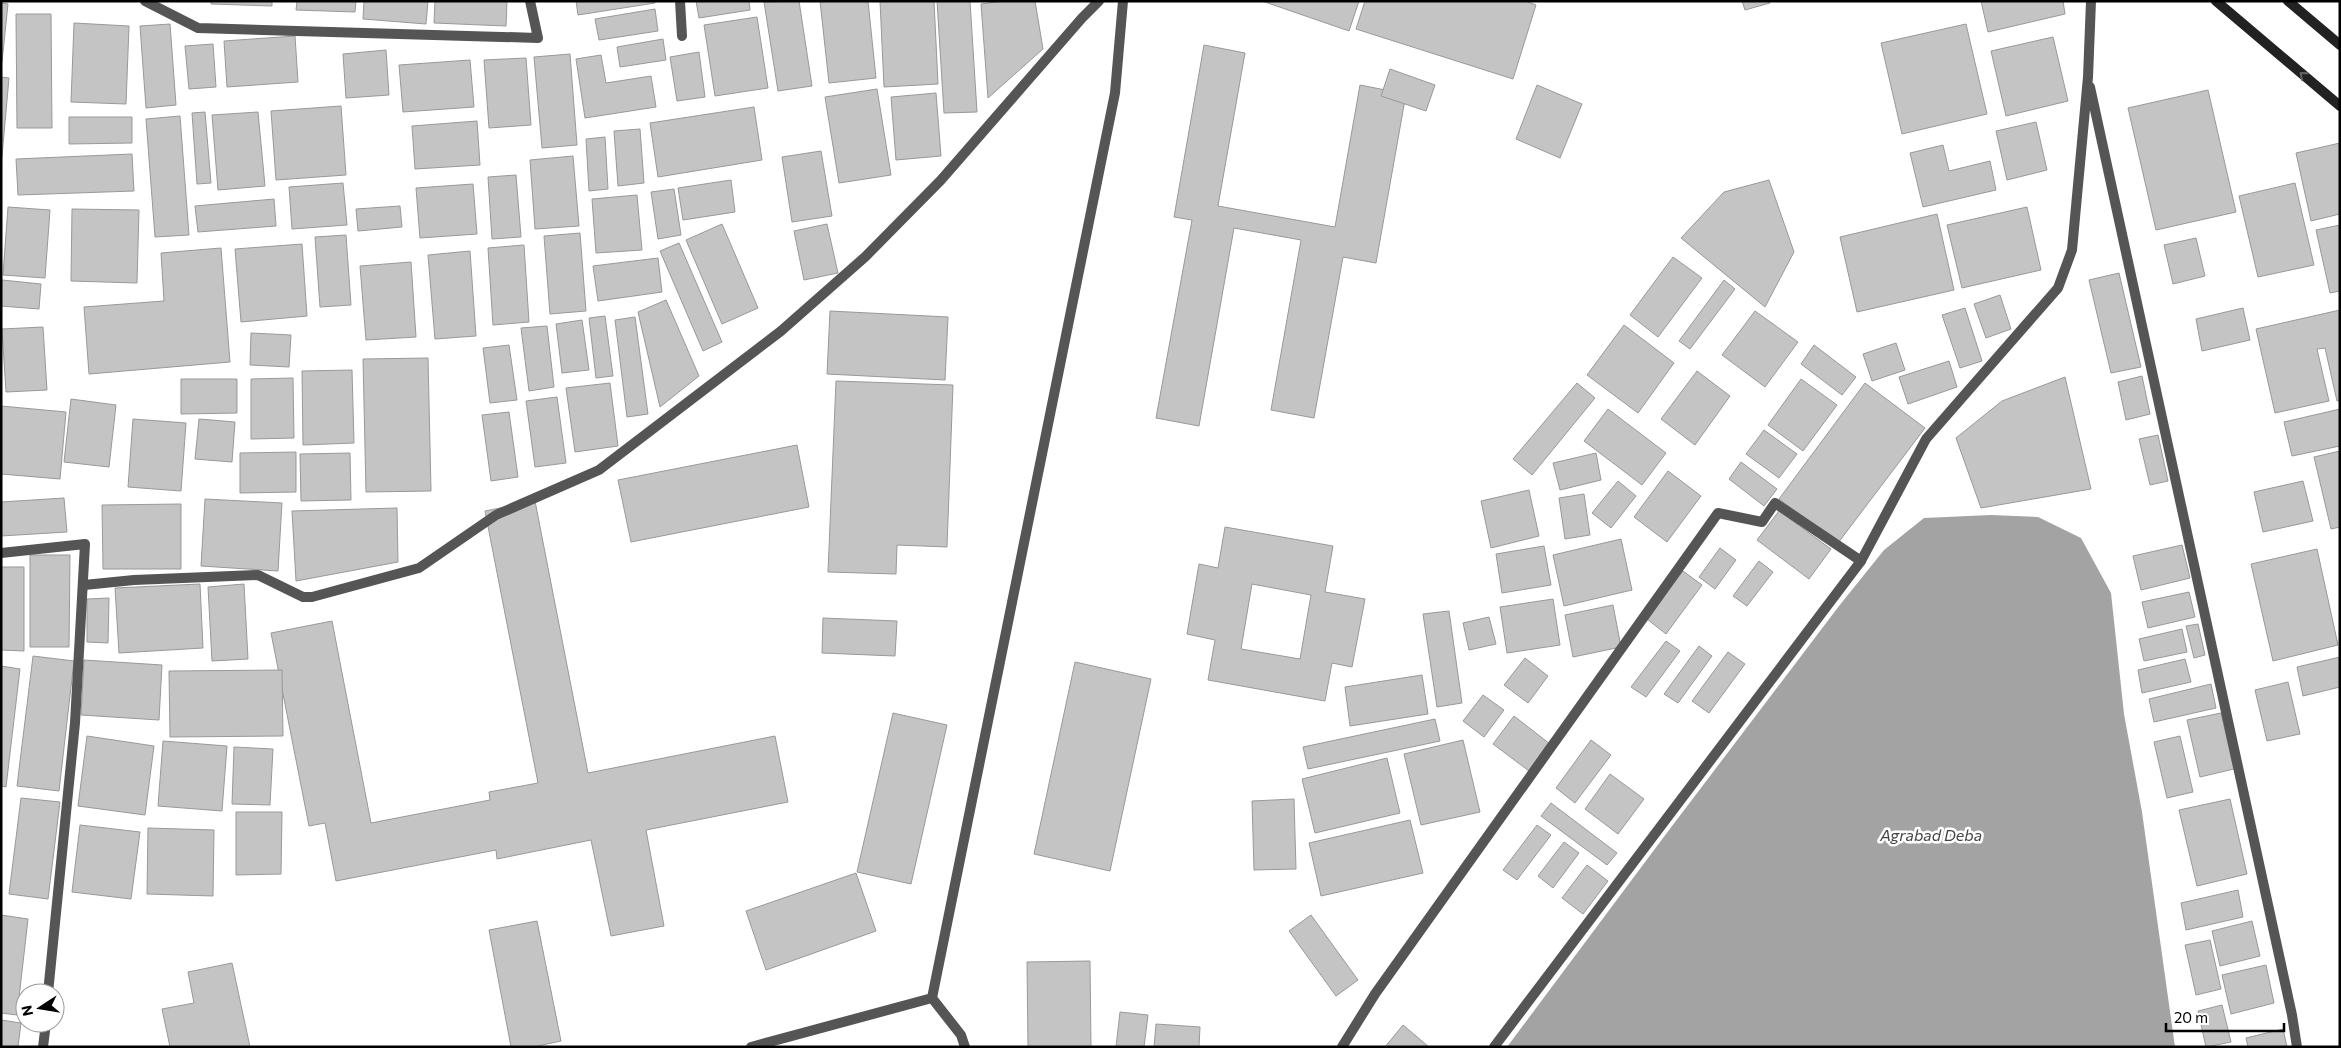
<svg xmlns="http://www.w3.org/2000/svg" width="2341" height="1048" viewBox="0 0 2341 1048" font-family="Commissioner,sans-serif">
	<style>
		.water { fill: #a3a3a3 }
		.building { fill: #c4c4c4; stroke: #999; fill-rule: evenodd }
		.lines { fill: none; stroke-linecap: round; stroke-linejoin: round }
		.minor { stroke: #555; stroke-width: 10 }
		.tertiary { stroke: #555; stroke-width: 10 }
		.secondary { stroke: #222; stroke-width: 10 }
		.oneway { stroke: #646464 }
		.labels { text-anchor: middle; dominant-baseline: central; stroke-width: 5; stroke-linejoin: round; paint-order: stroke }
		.water-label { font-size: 16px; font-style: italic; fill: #444; stroke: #fff }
	</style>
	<rect width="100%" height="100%" fill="#fff"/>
	<polygon class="water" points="1991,515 2038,517 2081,538 2111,593 2124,714 2142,812 2175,1047 1507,1047 1663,838 1839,606 1884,550 1924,518"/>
	<g class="building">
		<polygon points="211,1 272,1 272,6 211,4"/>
		<polygon points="297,1 356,1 355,12 296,10"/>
		<polygon points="364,1 428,1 426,24 363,19"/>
		<polygon points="435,1 507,1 506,26 434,23"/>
		<polygon points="576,1 655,1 655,3 578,15"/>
		<polygon points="696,1 749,1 750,10 699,18"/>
		<polygon points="799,1 812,86 778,91 764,2"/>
		<polygon points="820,1 868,1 876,78 829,83"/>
		<polygon points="880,1 934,1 938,84 884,87"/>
		<polygon points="937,1 970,1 977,112 944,113"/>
		<polygon points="1003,1 1035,1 1043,49 988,98 981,4"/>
		<polygon points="1262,1 1359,1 1349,31"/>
		<polygon points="1365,1 1525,1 1536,5 1513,79 1356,29"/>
		<polygon points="1742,1 1769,1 1770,3 1745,10"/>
		<polygon points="1981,1 2063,1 2065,14 1988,32"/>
		<polygon points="1,3 8,4 2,62 1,62"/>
		<polygon points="655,9 658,31 599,40 595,19"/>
		<polygon points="16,14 51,14 52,128 17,128"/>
		<polygon points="757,17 768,88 715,96 704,25"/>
		<polygon points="74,23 129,26 126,104 71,102"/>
		<polygon points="170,24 176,105 146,108 140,26"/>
		<polygon points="1966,24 1987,114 1902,134 1881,43"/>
		<polygon points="295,36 298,82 227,87 224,41"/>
		<polygon points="2053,37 2068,101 2006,116 1991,51"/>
		<polygon points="663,39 666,60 620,67 617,47"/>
		<polygon points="213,44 216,87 189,89 185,46"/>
		<polygon points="1204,45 1245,53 1218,206 1335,227 1360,85 1406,94 1376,263 1343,257 1314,418 1271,410 1301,240 1234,228 1199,426 1156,418 1192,220 1174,217"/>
		<polygon points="386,50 389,95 346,98 343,54"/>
		<polygon points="699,52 705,97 677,101 670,57"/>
		<polygon points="570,54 577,145 542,148 534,57"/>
		<polygon points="601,55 606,83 651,76 656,107 585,118 576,59"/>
		<polygon points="526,58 531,125 489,128 484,60"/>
		<polygon points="470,60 474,107 403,112 399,65"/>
		<polygon points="1390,69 1435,85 1426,111 1381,96"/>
		<polygon points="1,77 9,78 1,167"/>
		<polygon points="1537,85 1582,104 1560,158 1516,139"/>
		<polygon points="877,89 891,175 839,183 825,97"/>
		<polygon points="2208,90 2236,212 2156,230 2128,108"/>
		<polygon points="936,93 941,156 896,160 891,97"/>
		<polygon points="341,106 346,175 276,180 271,111"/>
		<polygon points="754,107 762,160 658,177 650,123"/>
		<polygon points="205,112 211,183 197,184 192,113"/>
		<polygon points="258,112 265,186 218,190 212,115"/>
		<polygon points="180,116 189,235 155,237 146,119"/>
		<polygon points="69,117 132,117 132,143 69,144"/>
		<polygon points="477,121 480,165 415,169 412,126"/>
		<polygon points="2036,122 2047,170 2007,180 1996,131"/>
		<polygon points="640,129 644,183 618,186 614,131"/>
		<polygon points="605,137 608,189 589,191 586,139"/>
		<polygon points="2340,143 2340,214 2311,221 2296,153"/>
		<polygon points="1943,145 1949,171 1990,161 1996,190 1923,207 1910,153"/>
		<polygon points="821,151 832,216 792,222 782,157"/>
		<polygon points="132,154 134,191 18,195 16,159"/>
		<polygon points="573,156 579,226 535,229 530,160"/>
		<polygon points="516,175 521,237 492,239 488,177"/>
		<polygon points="731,180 735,212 683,220 678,188"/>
		<polygon points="1769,180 1794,252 1765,307 1681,238 1724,192"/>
		<polygon points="343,183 347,225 292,229 289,187"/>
		<polygon points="2295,183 2314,265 2258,277 2239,196"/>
		<polygon points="473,184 477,234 420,238 416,188"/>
		<polygon points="674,189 681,235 658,239 651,192"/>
		<polygon points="637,195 642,250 596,253 592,199"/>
		<polygon points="274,199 276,226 198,232 195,206"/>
		<polygon points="400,206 402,227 358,231 356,209"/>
		<polygon points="8,207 50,210 45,278 3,275"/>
		<polygon points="2027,207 2041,270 1962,288 1947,225"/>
		<polygon points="72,209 139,210 137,283 71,281"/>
		<polygon points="1937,214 1954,290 1857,312 1840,237"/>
		<polygon points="722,224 758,308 722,324 686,240"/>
		<polygon points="827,224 838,273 804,280 794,231"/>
		<polygon points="2340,225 2340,291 2330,293 2316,230"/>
		<polygon points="580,233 586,311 550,314 544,236"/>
		<polygon points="346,235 351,305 320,307 315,237"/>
		<polygon points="2196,238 2205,276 2173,284 2164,245"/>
		<polygon points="679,243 722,342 703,351 660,251"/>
		<polygon points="302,244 307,316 241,322 235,249"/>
		<polygon points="524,245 529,322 493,325 488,248"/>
		<polygon points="221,248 230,362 89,374 84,307 164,301 161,253"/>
		<polygon points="470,251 476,336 435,339 428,255"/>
		<polygon points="1673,257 1702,278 1658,337 1630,315"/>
		<polygon points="658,258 662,292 598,301 593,266"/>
		<polygon points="411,262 416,337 366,340 360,266"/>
		<polygon points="2119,273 2141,367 2111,373 2089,280"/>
		<polygon points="2,280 41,284 39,309 1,306"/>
		<polygon points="1724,280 1735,289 1690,349 1679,341"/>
		<polygon points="2000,295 2011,329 1986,338 1974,304"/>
		<polygon points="666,300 699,376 660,407 638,312"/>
		<polygon points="1965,308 1982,361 1960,368 1942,315"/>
		<polygon points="2243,308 2250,340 2202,351 2196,319"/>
		<polygon points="2340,310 2340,400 2337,401 2325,348 2317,349 2329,401 2275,413 2256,329"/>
		<polygon points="830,311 948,317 945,380 827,374"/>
		<polygon points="1755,311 1798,342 1765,387 1722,355"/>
		<polygon points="605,316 613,376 596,378 589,318"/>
		<polygon points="635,317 648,414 627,417 615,320"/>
		<polygon points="582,320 589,370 562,373 556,324"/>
		<polygon points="1624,325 1674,363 1638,413 1587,375"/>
		<polygon points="547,326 554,387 529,391 521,328"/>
		<polygon points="43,327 47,390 6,392 2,329"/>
		<polygon points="251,333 291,335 289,367 250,365"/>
		<polygon points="1896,343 1905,370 1872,381 1863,354"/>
		<polygon points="509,345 517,400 490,403 483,348"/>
		<polygon points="1814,345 1856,377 1842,395 1801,364"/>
		<polygon points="428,358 431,491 366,492 363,359"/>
		<polygon points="1949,361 1957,387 1908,404 1899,377"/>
		<polygon points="352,370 354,443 303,445 302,371"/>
		<polygon points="1697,371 1730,396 1695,445 1661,419"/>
		<polygon points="2142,376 2150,414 2126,420 2118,382"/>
		<polygon points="2065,377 2091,489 1981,508 1956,438 2002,401"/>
		<polygon points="293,378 294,438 251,439 251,379"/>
		<polygon points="181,379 237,379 237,413 181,414"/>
		<polygon points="1801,379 1837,405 1803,451 1768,425"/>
		<polygon points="836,381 953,385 947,547 897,545 896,574 828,572"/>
		<polygon points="610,383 618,446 575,452 566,388"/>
		<polygon points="1577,383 1595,398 1532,475 1513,459"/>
		<polygon points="1865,383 1925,428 1838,543 1779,499"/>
		<polygon points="557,397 566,463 535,467 526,401"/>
		<polygon points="71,399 116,405 109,467 64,462"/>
		<polygon points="1,406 66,412 60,479 1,474"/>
		<polygon points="1608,409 1666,453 1642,485 1584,441"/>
		<polygon points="2340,409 2340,446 2292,456 2284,422"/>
		<polygon points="509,412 518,477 491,481 482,415"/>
		<polygon points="133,419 186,423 181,491 128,487"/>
		<polygon points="199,419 235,422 232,462 195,459"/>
		<polygon points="1764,430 1797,454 1779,478 1746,454"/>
		<polygon points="2158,435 2168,481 2150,485 2139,439"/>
		<polygon points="797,445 809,507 631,542 618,480"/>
		<polygon points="2340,451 2340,527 2331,529 2314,457"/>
		<polygon points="296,452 296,492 240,493 240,453"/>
		<polygon points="350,453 351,500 301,501 300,454"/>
		<polygon points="1596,453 1601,480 1560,490 1553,463"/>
		<polygon points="1741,462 1777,489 1764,506 1729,479"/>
		<polygon points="1668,471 1701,496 1667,542 1634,517"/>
		<polygon points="1618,481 1636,496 1611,528 1592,513"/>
		<polygon points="2303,481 2313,521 2263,532 2254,492"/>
		<polygon points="1529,490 1539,536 1491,548 1481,501"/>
		<polygon points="1584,494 1590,535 1565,539 1559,498"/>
		<polygon points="64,498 67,532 1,536 1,502"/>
		<polygon points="205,499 282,503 278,571 201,566"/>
		<polygon points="535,501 588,773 775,736 788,802 646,830 664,926 611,936 591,840 497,859 496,850 336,881 325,823 309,826 271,633 332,621 371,823 490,800 489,792 538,783 485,511"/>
		<polygon points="181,504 181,569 103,569 102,505"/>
		<polygon points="397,508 398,562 296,581 292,511"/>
		<polygon points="1779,511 1831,549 1809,579 1757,540"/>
		<path d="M 1225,527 L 1333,546 L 1325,592 L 1365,599 L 1352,667 L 1332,663 L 1325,701 L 1208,680 L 1215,640 L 1187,634 L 1199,564 L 1218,568 ZM 1252,584 L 1311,595 L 1300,659 L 1241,649 Z"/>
		<polygon points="1621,539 1632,590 1564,606 1553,555"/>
		<polygon points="2182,545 2190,578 2141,590 2133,556"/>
		<polygon points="1544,546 1551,585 1502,593 1496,554"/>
		<polygon points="1720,548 1736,560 1715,589 1699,577"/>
		<polygon points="2317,549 2338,645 2273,661 2251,564"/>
		<polygon points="30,555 70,555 69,647 30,647"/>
		<polygon points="1759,561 1773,572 1747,606 1733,596"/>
		<polygon points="1,567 24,567 24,651 1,650"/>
		<polygon points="1683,571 1702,585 1666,634 1647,619"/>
		<polygon points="200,584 203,648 119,653 115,588"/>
		<polygon points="244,584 248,659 212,661 208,587"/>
		<polygon points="2189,592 2195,617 2148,628 2142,602"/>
		<polygon points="109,598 108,643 87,642 87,599"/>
		<polygon points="1553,599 1560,645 1507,653 1500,607"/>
		<polygon points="1613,605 1621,647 1573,657 1565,615"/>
		<polygon points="1449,611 1462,703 1437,707 1423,614"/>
		<polygon points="1489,617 1496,644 1469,650 1463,623"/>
		<polygon points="823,618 897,621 895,656 822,653"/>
		<polygon points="2198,624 2205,655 2194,658 2186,626"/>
		<polygon points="2182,629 2187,652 2144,661 2139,639"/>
		<polygon points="1666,641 1680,651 1646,697 1631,687"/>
		<polygon points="1699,646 1712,656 1678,703 1664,694"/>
		<polygon points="1728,652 1745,664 1709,713 1692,701"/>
		<polygon points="33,656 74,661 59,791 17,786"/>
		<polygon points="2340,657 2340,687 2303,696 2297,667"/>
		<polygon points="1525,658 1548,676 1528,703 1504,685"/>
		<polygon points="2185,659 2191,682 2142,693 2138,670"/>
		<polygon points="84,660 162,665 159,720 81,715"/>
		<polygon points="1075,662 1151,679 1110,871 1034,854"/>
		<polygon points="1,666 20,669 6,787 1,786"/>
		<polygon points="282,670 283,736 170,737 169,671"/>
		<polygon points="1422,675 1428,714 1350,726 1345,687"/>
		<polygon points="2288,682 2300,734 2267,741 2255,690"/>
		<polygon points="2211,684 2216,708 2154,722 2149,699"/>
		<polygon points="1483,695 1504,710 1484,737 1463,721"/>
		<polygon points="893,713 947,725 911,884 857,872"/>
		<polygon points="2221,713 2234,769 2200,777 2187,720"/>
		<polygon points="1514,716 1550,744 1529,771 1493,744"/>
		<polygon points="1435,719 1440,741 1308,769 1303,747"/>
		<polygon points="87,736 154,746 145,815 78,806"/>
		<polygon points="2180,736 2193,792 2167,798 2154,742"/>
		<polygon points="1463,740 1480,812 1421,825 1404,754"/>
		<polygon points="1591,740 1611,755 1575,803 1556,788"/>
		<polygon points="163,741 227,746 222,811 158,806"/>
		<polygon points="234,747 273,749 270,805 232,804"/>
		<polygon points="1387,758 1400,813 1315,833 1302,779"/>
		<polygon points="1610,774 1644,799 1618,834 1585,809"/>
		<polygon points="21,798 60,802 48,899 9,894"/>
		<polygon points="1294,799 1296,869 1254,870 1252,801"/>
		<polygon points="2230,799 2247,874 2197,886 2179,810"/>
		<polygon points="1551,803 1617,853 1607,865 1541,816"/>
		<polygon points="236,812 282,812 281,874 236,875"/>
		<polygon points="1410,820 1423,873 1321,896 1309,843"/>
		<polygon points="80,825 140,832 131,899 72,892"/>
		<polygon points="1537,825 1551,835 1517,880 1503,870"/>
		<polygon points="148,828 214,830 213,896 147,894"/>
		<polygon points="1564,842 1579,853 1553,888 1538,876"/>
		<polygon points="1587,865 1608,881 1583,914 1562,898"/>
		<polygon points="856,873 876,931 766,970 746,911"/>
		<polygon points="2238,890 2243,917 2186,930 2181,903"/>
		<polygon points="1,915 28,919 17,1015 1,1013"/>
		<polygon points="1311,915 1358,980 1336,996 1289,931"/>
		<polygon points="537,921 561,1041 533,1047 511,1047 489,930"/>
		<polygon points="2252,921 2260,956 2220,966 2212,931"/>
		<polygon points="2210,940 2221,989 2196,995 2185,945"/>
		<polygon points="1090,961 1091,1047 1028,1047 1027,962"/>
		<polygon points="232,963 250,1047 170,1047 162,1009 194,1003 188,972"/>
		<polygon points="2266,965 2274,1003 2231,1014 2222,975"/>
		<polygon points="2222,1005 2231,1042 2206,1047 2198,1011"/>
		<polygon points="1120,1012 1148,1015 1144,1047 1116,1047"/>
		<polygon points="1,1020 21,1023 18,1047 1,1047"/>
		<polygon points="1156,1024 1200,1027 1199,1047 1154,1047"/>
		<polygon points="1403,1025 1429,1047 1385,1047"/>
		<polygon points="2283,1029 2287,1047 2248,1047 2246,1038"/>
	</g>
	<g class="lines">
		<g class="minor">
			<polyline points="145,1 198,28 538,38 530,1"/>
			<polyline points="680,1 682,36"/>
			<polyline points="2090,87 2292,1015 2297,1047"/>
			<polyline points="1,553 85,544 75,723 48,993"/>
			<polyline points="84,585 134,580 258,575 303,597 312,597 419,568 496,515 599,470 781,331 865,257 941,180 1082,18 1099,1"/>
			<polyline points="932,998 961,1035 965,1047"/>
			<polyline points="43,1047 46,1023"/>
			<polyline points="1342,1047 1375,994 1718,513 1762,522 1775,503 1861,561"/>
			<polyline points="1494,1047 1861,561 1926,439 2058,288 2072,250 2088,77 2091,1"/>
		</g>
		<polyline class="tertiary" points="751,1047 932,998 1115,93 1123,1"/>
		<g class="secondary">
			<polyline points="2216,1 2340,106"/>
			<polyline points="2288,1 2340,45"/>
		</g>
	</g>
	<defs><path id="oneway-chevron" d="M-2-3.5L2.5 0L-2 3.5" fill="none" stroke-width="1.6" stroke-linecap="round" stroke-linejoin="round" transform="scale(1.25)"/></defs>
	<use class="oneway" href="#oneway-chevron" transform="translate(2303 75) rotate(-140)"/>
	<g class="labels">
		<g class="water-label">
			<text x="1931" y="834">Agrabad Deba</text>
		</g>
	</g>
	<rect width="2341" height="1048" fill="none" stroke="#000000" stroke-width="5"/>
	<g transform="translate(40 1008) rotate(258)"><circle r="24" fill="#ffffff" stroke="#999999"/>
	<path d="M0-4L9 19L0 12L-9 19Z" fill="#000000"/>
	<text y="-8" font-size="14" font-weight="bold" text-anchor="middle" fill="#000000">N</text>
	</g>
	<path d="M2166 1023v8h118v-8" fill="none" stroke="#000000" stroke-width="2.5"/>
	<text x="2174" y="1023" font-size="15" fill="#000000" stroke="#ffffff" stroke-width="4" paint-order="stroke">20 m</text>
</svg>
